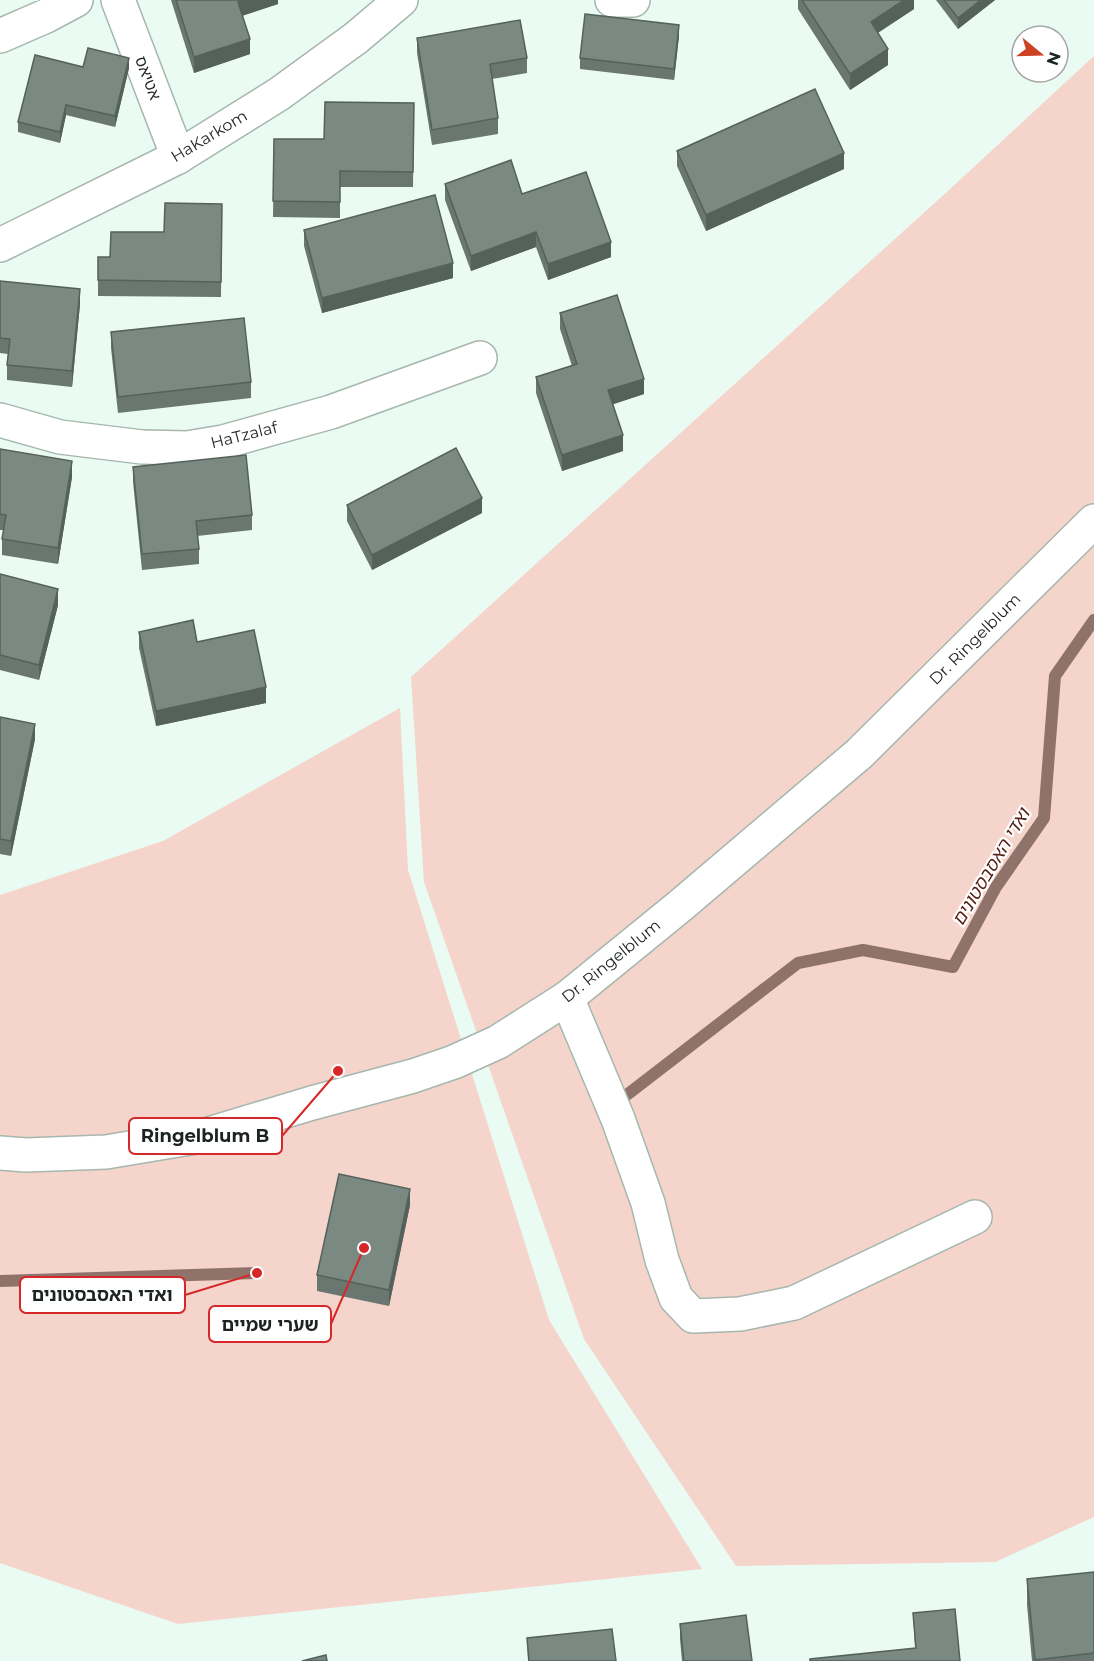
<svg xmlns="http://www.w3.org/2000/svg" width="1094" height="1661" viewBox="0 0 1094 1661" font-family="Montserrat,'Noto Sans Hebrew',sans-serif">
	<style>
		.green { fill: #f5d4cb }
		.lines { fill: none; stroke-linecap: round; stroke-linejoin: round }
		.stream { stroke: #8f736a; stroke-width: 12 }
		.minor-casing { stroke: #a6b7ae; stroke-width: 36 }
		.minor { stroke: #fff; stroke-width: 33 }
		.wall { fill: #697770 }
		.shaded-wall { fill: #55615b }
		.building { fill: #7a8a82; stroke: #55615b; stroke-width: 1.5 }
		.labels { text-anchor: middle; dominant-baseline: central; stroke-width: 4.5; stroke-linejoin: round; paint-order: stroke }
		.street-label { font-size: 16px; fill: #1c2320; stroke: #fff }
		.water-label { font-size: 18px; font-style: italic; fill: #541d11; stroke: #fff }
		.leader { fill: none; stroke: #d62828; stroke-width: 2 }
		.callout-dot { fill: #d62828; stroke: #fff; stroke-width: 2 }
		.callout { fill: #fff; stroke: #d62828; stroke-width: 2 }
		.callout-label { font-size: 18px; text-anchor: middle; font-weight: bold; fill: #1c2320 }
	</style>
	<rect width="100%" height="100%" fill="#e9fbf2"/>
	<g class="green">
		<polygon points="1094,56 1094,1517 995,1562 736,1566 584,1339 424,882 411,677 949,190"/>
		<polygon points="400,708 408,870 549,1320 702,1569 178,1624 0,1563 0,895 163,841"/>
	</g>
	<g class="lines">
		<g class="stream">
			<polyline points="615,1104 798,963 863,950 953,967 996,887 1044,818 1055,676 1094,620"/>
			<polyline points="0,1281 257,1273"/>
		</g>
		<defs>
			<g id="minor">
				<polyline points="118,0 178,157"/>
				<polyline points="612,0 633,0"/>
				<polyline points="0,36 46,16 76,0"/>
				<polyline points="0,245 178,157 279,94 356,38 401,0"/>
				<polyline points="0,420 60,437 142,447 187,448 223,442 331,412 480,358"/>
				<polyline points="567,998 618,1119 648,1203 662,1260 676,1298 693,1316 740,1314 794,1303 975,1217"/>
				<polyline points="0,1153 26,1155 106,1152 202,1136 312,1103 413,1076 454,1062 498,1042 567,998 680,906 859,754 1094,521"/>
			</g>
		</defs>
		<use href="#minor" class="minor-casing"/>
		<use href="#minor" class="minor"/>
	</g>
	<g class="wall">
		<polygon points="171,0 278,0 278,4 242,16 250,54 194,73"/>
		<polygon points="798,0 914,0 914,9 878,33 888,65 850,90 798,9"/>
		<polygon points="936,0 995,0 958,29"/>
		<polygon points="679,36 674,80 580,69 580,58"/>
		<polygon points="417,38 527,58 527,73 492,79 498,118 498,134 432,145 417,53"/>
		<polygon points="83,67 129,68 115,127 66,115 60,143 18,132 18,122"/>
		<polygon points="414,103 413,187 340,187 340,218 273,217 274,139 324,139"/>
		<polygon points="677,151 844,169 706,231 677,166"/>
		<polygon points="445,184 522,194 611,257 548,280 536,247 471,271 445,200"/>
		<polygon points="222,204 221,297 98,296 98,257 110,257"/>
		<polygon points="304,230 453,278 322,313 304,246"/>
		<polygon points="0,281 80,304 72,387 7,380 7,365 8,354 0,353"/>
		<polygon points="560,313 644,394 613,404 623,451 562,471 536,393 536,377 572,366 560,329"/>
		<polygon points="111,332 251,382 251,398 118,413 111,348"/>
		<polygon points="0,449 72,477 58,564 2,555 2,539 4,530 0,530"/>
		<polygon points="133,467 252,515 252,530 197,536 199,549 199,564 142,570 133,482"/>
		<polygon points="347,505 482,513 372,570 347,521"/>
		<polygon points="0,574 58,605 39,680 0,670"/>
		<polygon points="139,632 197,642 266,703 156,726 139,648"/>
		<polygon points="0,717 35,739 11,856 0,854"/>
		<polygon points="410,1205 389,1306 317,1291 317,1275"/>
		<polygon points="1094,1572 1094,1661 1032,1661 1027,1605 1027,1579"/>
		<polygon points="913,1613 960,1661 915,1648"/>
		<polygon points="680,1624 752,1661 682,1661 680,1639"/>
		<polygon points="527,1638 616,1661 528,1661"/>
	</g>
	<g class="shaded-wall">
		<polygon points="244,0 278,0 278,4 238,17 238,2"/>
		<polygon points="904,0 914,0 914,9 871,37 871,22"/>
		<polygon points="981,0 995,0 958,29 958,18"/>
		<polygon points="679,25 679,36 674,80 674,69"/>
		<polygon points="250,39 250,54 194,73 194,57"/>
		<polygon points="888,49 888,65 850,90 850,74"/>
		<polygon points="129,58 129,68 115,127 115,116"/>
		<polygon points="66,105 66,115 60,143 60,132"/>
		<polygon points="844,153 844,169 706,231 706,215"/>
		<polygon points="536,232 536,247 471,271 471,256"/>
		<polygon points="611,242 611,257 548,280 548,264"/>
		<polygon points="453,263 453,278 322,313 322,298"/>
		<polygon points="80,289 80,304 72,387 72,371"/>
		<polygon points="644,379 644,394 608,406 608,390"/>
		<polygon points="623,435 623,451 562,471 562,455"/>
		<polygon points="72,461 72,477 58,564 58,548"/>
		<polygon points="482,498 482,513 372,570 372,555"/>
		<polygon points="58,589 58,605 39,680 39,665"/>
		<polygon points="266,687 266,703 156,726 156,711"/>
		<polygon points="35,724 35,739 11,856 11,841"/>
		<polygon points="410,1189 410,1205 389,1306 389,1290"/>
	</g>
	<g class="building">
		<polygon points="176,0 244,0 238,2 250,39 194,57"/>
		<polygon points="802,0 904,0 871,22 888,49 850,74"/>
		<polygon points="944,0 981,0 958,18"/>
		<polygon points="585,14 679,25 674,69 580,58"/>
		<polygon points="520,20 527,58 490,64 498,118 432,130 417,38"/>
		<polygon points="88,48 129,58 115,116 66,105 60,132 18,122 35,55 83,67"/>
		<polygon points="815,89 844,153 706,215 677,151"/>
		<polygon points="325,102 414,103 413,172 340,171 340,202 273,201 274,139 324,139"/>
		<polygon points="511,160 522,194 586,172 611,242 548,264 536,232 471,256 445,184"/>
		<polygon points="435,195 453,263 322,298 304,230"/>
		<polygon points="165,203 222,204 221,282 98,280 98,257 110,257 111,232 164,232"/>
		<polygon points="0,281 80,289 72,371 7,365 10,339 0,338"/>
		<polygon points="617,295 644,379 608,390 623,435 562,455 536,377 577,364 560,313"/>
		<polygon points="244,318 251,382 118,397 111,332"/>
		<polygon points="456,448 482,498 372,555 347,505"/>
		<polygon points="0,449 72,461 58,548 2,539 6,515 0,514"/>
		<polygon points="246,455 252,515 196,521 199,549 142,554 133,467"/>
		<polygon points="0,574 58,589 39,665 0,655"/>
		<polygon points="193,620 197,642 254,630 266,687 156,711 139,632"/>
		<polygon points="0,717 35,724 11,841 0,839"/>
		<polygon points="339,1174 410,1189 389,1290 317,1275"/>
		<polygon points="1094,1572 1094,1653 1035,1660 1027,1579"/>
		<polygon points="955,1609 960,1661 810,1661 810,1659 916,1648 913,1613"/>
		<polygon points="746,1615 752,1661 684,1661 680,1624"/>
		<polygon points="612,1629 616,1661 529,1661 527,1638"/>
		<polygon points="326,1655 327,1661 302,1661"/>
	</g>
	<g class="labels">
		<g class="street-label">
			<text transform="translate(148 78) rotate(69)">אטיאס</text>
			<text transform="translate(209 136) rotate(-31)">HaKarkom</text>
			<text transform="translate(244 435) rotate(-14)">HaTzalaf</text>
			<text transform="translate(975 639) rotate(-45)">Dr. Ringelblum</text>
			<text transform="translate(611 961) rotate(-39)">Dr. Ringelblum</text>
		</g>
		<g class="water-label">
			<text transform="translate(991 867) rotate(-59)">ואדי האסבסטונים</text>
		</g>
	</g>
	<path class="leader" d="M338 1071L282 1136M257 1273L185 1295M364 1248L331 1324"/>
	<g class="callout-dot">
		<circle cx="338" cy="1071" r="6"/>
		<circle cx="257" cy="1273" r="6"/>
		<circle cx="364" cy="1248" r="6"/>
	</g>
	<g class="callout">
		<rect x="129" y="1118" width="153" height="36" rx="6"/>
		<rect x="20" y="1277" width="165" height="36" rx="6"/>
		<rect x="209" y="1306" width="122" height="36" rx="6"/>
	</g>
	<g class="callout-label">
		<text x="205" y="1142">Ringelblum B</text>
		<text x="102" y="1301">ואדי האסבסטונים</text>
		<text x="270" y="1331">שערי שמיים</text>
	</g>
	<g transform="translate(1040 54) rotate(109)"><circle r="28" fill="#ffffff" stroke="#a4a7a6" stroke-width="1.5"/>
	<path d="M0-4.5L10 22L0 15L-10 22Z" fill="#cc4222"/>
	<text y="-9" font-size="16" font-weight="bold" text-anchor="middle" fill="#1c2320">N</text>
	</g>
</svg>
